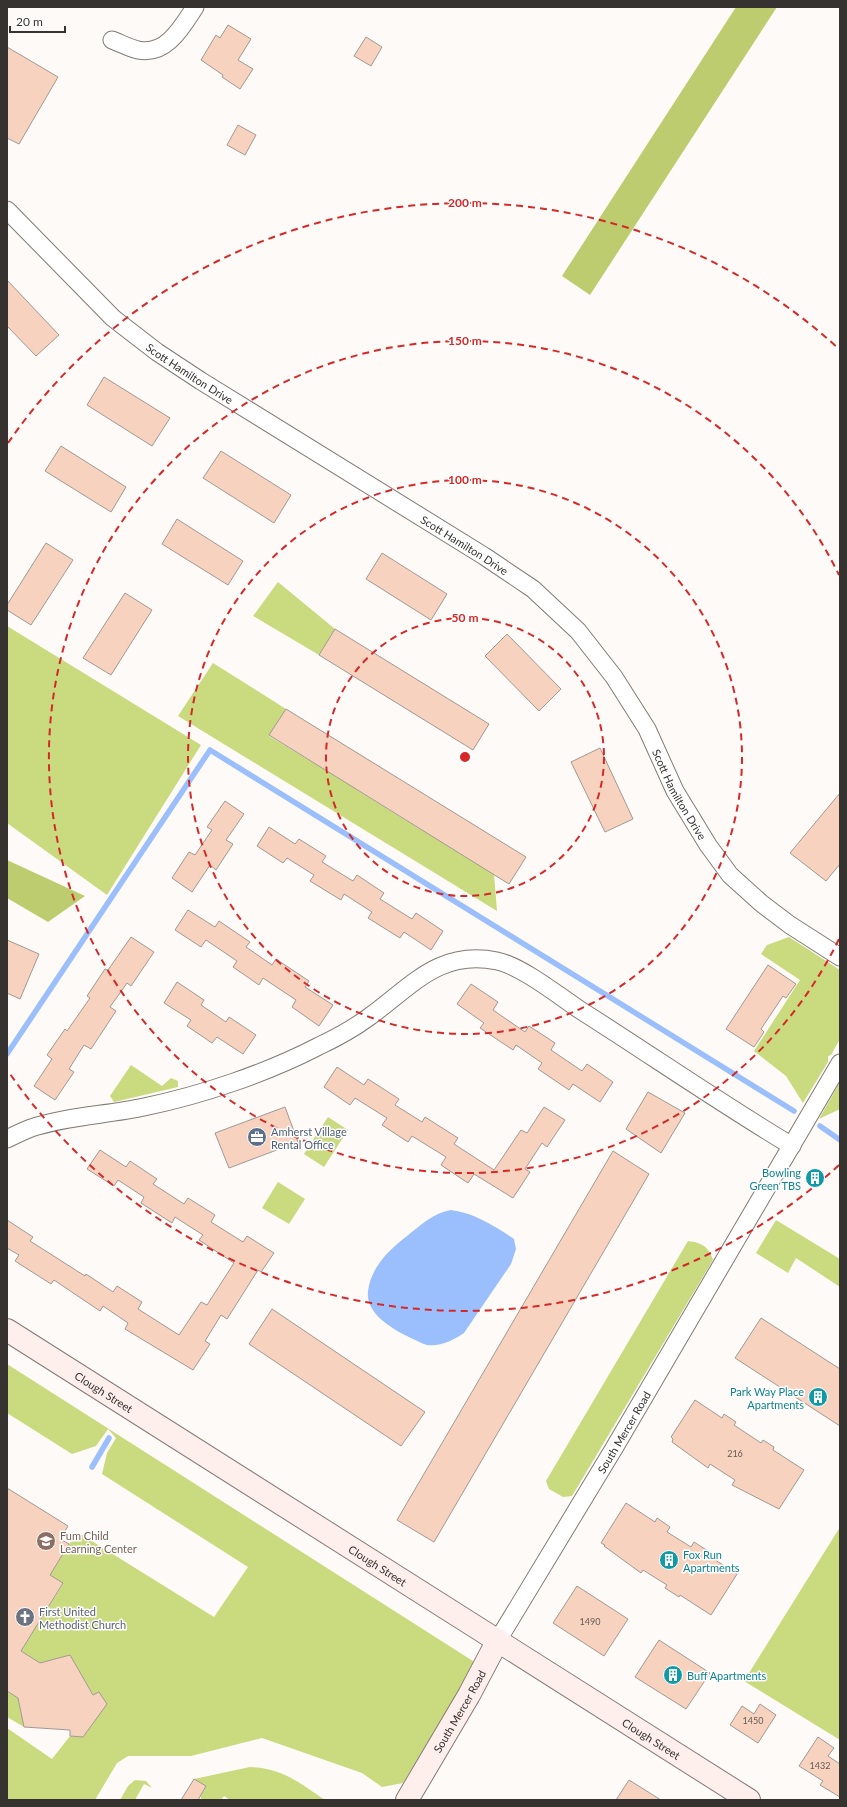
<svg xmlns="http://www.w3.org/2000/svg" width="847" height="1807" viewBox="0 0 847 1807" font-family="Lato,sans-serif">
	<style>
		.green { fill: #cada7f }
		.forest { fill: #bdcc6e }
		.water { fill: #9abffc }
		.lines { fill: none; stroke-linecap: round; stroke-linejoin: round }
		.stream { stroke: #9abffc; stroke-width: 5.5 }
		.building { fill: #f7d3bf; stroke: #a29893 }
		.street-casing { stroke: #837a75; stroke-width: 19 }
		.secondary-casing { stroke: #837a75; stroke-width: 24 }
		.street { stroke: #fff; stroke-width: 17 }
		.secondary { stroke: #feeeec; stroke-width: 22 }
		.ring { fill: none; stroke: #d62828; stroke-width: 2; stroke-dasharray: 7 5 }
		.labels { text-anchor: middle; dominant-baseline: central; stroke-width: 3; stroke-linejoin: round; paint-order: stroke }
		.number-label { font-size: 9px; fill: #665a53 }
		.street-label { font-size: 11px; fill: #35322f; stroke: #fff }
		.service-label { font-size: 11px; fill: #4e5e75; stroke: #fff; text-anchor: start }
		.culture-label { font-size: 11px; fill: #0d838f; stroke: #fff; text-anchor: end }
		.education-label { font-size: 11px; fill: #785e54; stroke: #fff; text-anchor: start }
		.worship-label { font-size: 11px; fill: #5b616d; stroke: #fff; text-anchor: start }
		.centre { fill: #d62828; stroke: #fff; stroke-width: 2 }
		.ring-label { font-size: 12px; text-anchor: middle; font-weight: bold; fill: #d62828; stroke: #fff; stroke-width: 3; stroke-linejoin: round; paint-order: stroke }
	</style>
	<rect width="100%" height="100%" fill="#fefaf7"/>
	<g class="green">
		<polygon points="278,582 335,629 319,655 253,616"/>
		<polygon points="7,626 201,745 107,895 7,823"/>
		<polygon points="213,663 286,709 269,736 337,777 353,750 373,763 357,790 423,831 439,804 459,816 443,843 494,874 497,911 178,716"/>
		<polygon points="789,937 840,970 840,1039 831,1055 828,1056 828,1062 803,1103 786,1076 754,1051 800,980 761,954 767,945"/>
		<polygon points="131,1065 162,1086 171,1078 178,1081 178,1087 114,1102 110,1096"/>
		<polygon points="840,1082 840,1109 819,1119"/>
		<polygon points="328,1117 348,1130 324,1167 304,1154"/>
		<polygon points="278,1182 305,1199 289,1224 262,1208"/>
		<polygon points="776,1220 840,1259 840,1287 796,1258 788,1273 756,1253"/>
		<path d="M 688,1241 C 702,1243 708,1246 713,1260 L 572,1496 L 563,1497 L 549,1489 L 546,1481 Z"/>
		<polygon points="7,1364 476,1663 403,1783 382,1787 362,1773 262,1738 191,1756 128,1756 117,1763 95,1800 7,1800 7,1728 52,1759 70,1736 83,1737 107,1704 93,1695 70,1655 40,1663 21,1651 63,1584 50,1575 69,1544 79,1533 214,1617 248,1567 102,1474 107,1453 116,1438 108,1429 96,1446 72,1454 7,1413"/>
		<polygon points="840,1527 840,1740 744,1681"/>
		<polygon points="7,1691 18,1698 24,1727 7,1717"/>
		<path d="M 250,1767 C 282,1768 300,1783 325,1800 L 230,1800 L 224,1796 L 221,1800 L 203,1800 L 200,1797 L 206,1786 L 194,1779 Z"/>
		<polygon points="135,1780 146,1781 152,1788 144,1784 135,1800 120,1800 128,1786"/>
	</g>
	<g class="forest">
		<polygon points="736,7 777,7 590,295 562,276"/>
		<polygon points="7,860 85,896 48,922 7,898"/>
	</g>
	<path class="water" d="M 451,1210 C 474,1213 495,1226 514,1239 L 516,1249 L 511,1264 L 464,1333 C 454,1340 440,1347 427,1345 C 423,1344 418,1341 413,1339 C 396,1331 365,1315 368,1291 C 371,1267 389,1250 407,1236 C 421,1225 433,1213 451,1210 Z"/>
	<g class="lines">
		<g class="stream">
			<polyline points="7,1054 210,750 794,1111"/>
			<polyline points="820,1126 840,1140"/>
			<polyline points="92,1467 109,1438"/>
		</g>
	</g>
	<g class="building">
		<polygon points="228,25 251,39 238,60 253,69 240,89 222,77 223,75 201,60 216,35 220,38"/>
		<polygon points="366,37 382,47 371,66 354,56"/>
		<polygon points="7,47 58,77 19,144 7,138"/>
		<polygon points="238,125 256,135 245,155 227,145"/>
		<polygon points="7,280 59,335 36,356 7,326"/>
		<polygon points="104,377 170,418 152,446 87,405"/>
		<polygon points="61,446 126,487 111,512 45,471"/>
		<polygon points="221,451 291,495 274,523 203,478"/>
		<polygon points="177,519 243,561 228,585 162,544"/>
		<polygon points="46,543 73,560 31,625 7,610 7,605"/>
		<polygon points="382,553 447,594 431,620 366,579"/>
		<polygon points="125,593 152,610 111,675 83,658"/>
		<polygon points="335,629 489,724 473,750 319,655"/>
		<polygon points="507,634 561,689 539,711 485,656"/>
		<polygon points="286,709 526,857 509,884 269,735"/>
		<polygon points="600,748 633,819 605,832 571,762"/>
		<polygon points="840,793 840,864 826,881 790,853"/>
		<polygon points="225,801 244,814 226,840 233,844 216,870 210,865 192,892 172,878 189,852 195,855 212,830 207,827"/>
		<polygon points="269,827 295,844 299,839 326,856 322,862 353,881 357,875 384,893 380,899 412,919 416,913 443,931 431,950 404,932 400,938 368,918 372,912 344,894 341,900 310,881 314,875 287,858 283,863 257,846"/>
		<polygon points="188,910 215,927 219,921 250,942 246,947 272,965 276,959 309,981 305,987 333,1005 319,1026 292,1007 296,1000 263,978 259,985 233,967 237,961 206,940 201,947 175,930"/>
		<polygon points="131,937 154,952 131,986 127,983 110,1007 116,1011 91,1049 84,1045 69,1069 74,1072 55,1100 34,1086 52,1059 47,1055 65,1029 67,1031 90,998 87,996 105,969 108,970"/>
		<polygon points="7,940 39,954 20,999 7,993"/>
		<polygon points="768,965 796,984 786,998 783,996 761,1029 764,1032 754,1047 726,1029"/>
		<polygon points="177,982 204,1000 201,1005 226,1022 229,1017 256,1035 243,1054 217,1037 212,1043 187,1026 191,1020 164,1003"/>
		<polygon points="471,984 498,1002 493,1010 525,1032 529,1026 555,1043 551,1050 582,1071 587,1064 613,1082 600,1102 573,1084 569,1090 538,1069 542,1063 516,1045 513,1050 480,1028 484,1023 457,1004"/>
		<polygon points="337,1067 364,1085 368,1079 399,1099 395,1105 422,1122 425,1117 458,1138 454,1144 494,1170 521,1130 527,1133 544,1107 565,1120 547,1147 542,1143 525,1169 530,1172 513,1198 474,1174 468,1183 441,1165 446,1157 412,1136 408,1142 382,1125 387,1118 355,1098 350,1105 324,1087"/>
		<polygon points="648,1092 685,1113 661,1153 626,1129"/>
		<polygon points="285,1107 298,1142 229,1168 215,1133"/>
		<polygon points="100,1150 126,1167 130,1161 157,1179 153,1184 184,1204 188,1198 215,1215 211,1222 243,1242 247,1236 274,1253 261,1272 258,1270 227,1319 221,1315 205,1341 210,1344 193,1370 125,1329 128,1323 103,1306 100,1311 54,1280 51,1284 15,1261 19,1255 7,1248 7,1220 33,1237 30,1241 85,1276 86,1274 113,1292 117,1286 142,1302 138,1309 179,1335 201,1302 207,1305 234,1263 199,1240 203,1235 175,1217 172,1223 141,1203 144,1197 118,1180 114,1186 87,1169"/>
		<polygon points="613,1151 649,1174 434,1542 397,1520"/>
		<polygon points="272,1309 425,1412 401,1446 249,1344"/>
		<polygon points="761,1318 840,1369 840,1426 735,1358"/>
		<polygon points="695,1400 722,1418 724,1414 736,1422 734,1425 761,1443 763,1440 774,1447 773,1450 804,1470 779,1509 732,1485 735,1480 710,1464 708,1468 672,1442 673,1439 671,1437"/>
		<polygon points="7,1488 68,1526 60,1539 69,1544 50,1575 63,1583 21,1651 40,1663 70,1655 93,1695 99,1692 107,1704 83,1737 70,1736 70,1730 24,1727 18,1698 7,1691"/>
		<polygon points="626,1503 655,1522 657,1518 670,1527 667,1532 691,1547 694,1542 708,1551 706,1554 737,1574 711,1615 680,1595 679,1597 665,1588 667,1585 643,1570 641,1573 604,1546 605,1545 601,1543"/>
		<polygon points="577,1586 628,1619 604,1656 553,1623"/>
		<polygon points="659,1640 710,1673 686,1709 635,1677"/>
		<polygon points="760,1704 776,1715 758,1743 730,1725 742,1706 754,1714"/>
		<polygon points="818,1737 834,1748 828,1756 840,1764 840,1797 820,1785 823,1781 799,1766"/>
		<polygon points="194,1779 206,1786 198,1800 181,1800"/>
		<polygon points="629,1780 661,1800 616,1800"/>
	</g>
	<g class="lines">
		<defs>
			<g id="street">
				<path d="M 112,40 C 120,43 129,48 138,50 C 166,56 182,27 195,7"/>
				<path id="s1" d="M 7,210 L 113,318 L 157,352 L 201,381 L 484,556 L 533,589 L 578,631 L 614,677 L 647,729 L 675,791 L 708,845 L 730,875 L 761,903 L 790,925 L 840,957"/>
				<path d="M 7,1139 C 15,1135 23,1131 31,1128 C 67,1116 107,1115 144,1107 C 202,1095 267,1073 319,1046 C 336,1038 354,1028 369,1017 C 411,987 439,949 497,961 C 521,966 558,995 580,1010 C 651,1055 720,1103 792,1146"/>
				<path id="s2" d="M 498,1640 L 613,1450 L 840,1063"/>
			</g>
			<g id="secondary">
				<path id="s3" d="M 7,1330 L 749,1800"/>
				<path id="s4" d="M 407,1800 L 469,1695 L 498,1640"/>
			</g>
		</defs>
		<use href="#street" class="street-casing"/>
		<use href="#secondary" class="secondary-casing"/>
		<use href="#street" class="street"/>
		<use href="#secondary" class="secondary"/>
	</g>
	<g class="ring">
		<circle cx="465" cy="757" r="139"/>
		<circle cx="465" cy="757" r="277"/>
		<path d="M839 939A416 416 0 1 1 839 575"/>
		<path d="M839 1165A554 554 0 0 1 8 1071M8 443A554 554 0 0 1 839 349"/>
	</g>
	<defs>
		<symbol id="office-disc" viewBox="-11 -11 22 22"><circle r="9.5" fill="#5c6f8a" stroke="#fff"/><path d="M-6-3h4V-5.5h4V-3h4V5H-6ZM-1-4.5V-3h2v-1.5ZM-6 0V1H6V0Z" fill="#fff"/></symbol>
		<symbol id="building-disc" viewBox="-11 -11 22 22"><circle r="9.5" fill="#0f9aa8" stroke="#fff"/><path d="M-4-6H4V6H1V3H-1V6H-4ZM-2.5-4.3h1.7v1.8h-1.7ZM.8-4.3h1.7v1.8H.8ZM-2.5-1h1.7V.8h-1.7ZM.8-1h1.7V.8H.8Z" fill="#fff"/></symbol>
		<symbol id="school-disc" viewBox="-11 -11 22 22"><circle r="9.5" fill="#8d6e63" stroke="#fff"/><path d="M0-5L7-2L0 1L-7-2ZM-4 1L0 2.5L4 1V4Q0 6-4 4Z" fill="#fff"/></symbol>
		<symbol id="church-disc" viewBox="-11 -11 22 22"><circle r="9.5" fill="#6b7280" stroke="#fff"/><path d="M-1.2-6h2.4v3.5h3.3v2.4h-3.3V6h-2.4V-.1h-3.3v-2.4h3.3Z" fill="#fff"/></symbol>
	</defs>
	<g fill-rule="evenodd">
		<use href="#office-disc" x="246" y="1126" width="22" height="22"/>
		<use href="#building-disc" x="804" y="1167" width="22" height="22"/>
		<use href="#building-disc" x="807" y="1386" width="22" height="22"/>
		<use href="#school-disc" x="35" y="1530" width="22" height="22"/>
		<use href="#building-disc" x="658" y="1549" width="22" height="22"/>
		<use href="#church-disc" x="14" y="1606" width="22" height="22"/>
		<use href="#building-disc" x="662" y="1664" width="22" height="22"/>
	</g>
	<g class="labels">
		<g class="number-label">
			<text x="735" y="1453">216</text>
			<text x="590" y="1621">1490</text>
			<text x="753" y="1720">1450</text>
			<text x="820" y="1765">1432</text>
		</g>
		<g class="street-label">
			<text stroke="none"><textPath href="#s1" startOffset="246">Scott Hamilton Drive</textPath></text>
			<text stroke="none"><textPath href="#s1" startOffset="570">Scott Hamilton Drive</textPath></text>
			<text stroke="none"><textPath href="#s1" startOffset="906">Scott Hamilton Drive</textPath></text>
			<text stroke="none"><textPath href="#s3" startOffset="115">Clough Street</textPath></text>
			<text stroke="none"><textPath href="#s2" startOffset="243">South Mercer Road</textPath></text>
			<text stroke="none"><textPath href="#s3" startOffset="439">Clough Street</textPath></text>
			<text stroke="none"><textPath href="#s4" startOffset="103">South Mercer Road</textPath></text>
			<text stroke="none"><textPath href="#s3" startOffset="763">Clough Street</textPath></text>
		</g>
		<g class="service-label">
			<text x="271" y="1131">Amherst Village<tspan x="271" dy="13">Rental Office</tspan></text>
		</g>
		<g class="culture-label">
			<text x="801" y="1172">Bowling<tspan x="801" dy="13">Green TBS</tspan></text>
			<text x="804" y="1391">Park Way Place<tspan x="804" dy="13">Apartments</tspan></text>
			<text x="683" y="1554" text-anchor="start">Fox Run<tspan x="683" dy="13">Apartments</tspan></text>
			<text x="687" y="1675" text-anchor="start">Buff Apartments</text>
		</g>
		<g class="education-label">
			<text x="60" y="1535">Fum Child<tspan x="60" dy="13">Learning Center</tspan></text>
		</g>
		<g class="worship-label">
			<text x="39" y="1611">First United<tspan x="39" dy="13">Methodist Church</tspan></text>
		</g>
	</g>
	<circle cx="465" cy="757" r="6" class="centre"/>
	<g class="ring-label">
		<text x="465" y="207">200 m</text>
		<text x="465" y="345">150 m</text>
		<text x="465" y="484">100 m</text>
		<text x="465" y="622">50 m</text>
	</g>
	<rect width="847" height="1807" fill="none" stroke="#35322f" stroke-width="16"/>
	<path d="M10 26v6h55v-6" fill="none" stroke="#35322f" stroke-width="2"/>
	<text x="16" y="26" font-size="12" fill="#35322f" stroke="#ffffff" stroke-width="3" paint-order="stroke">20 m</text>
</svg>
